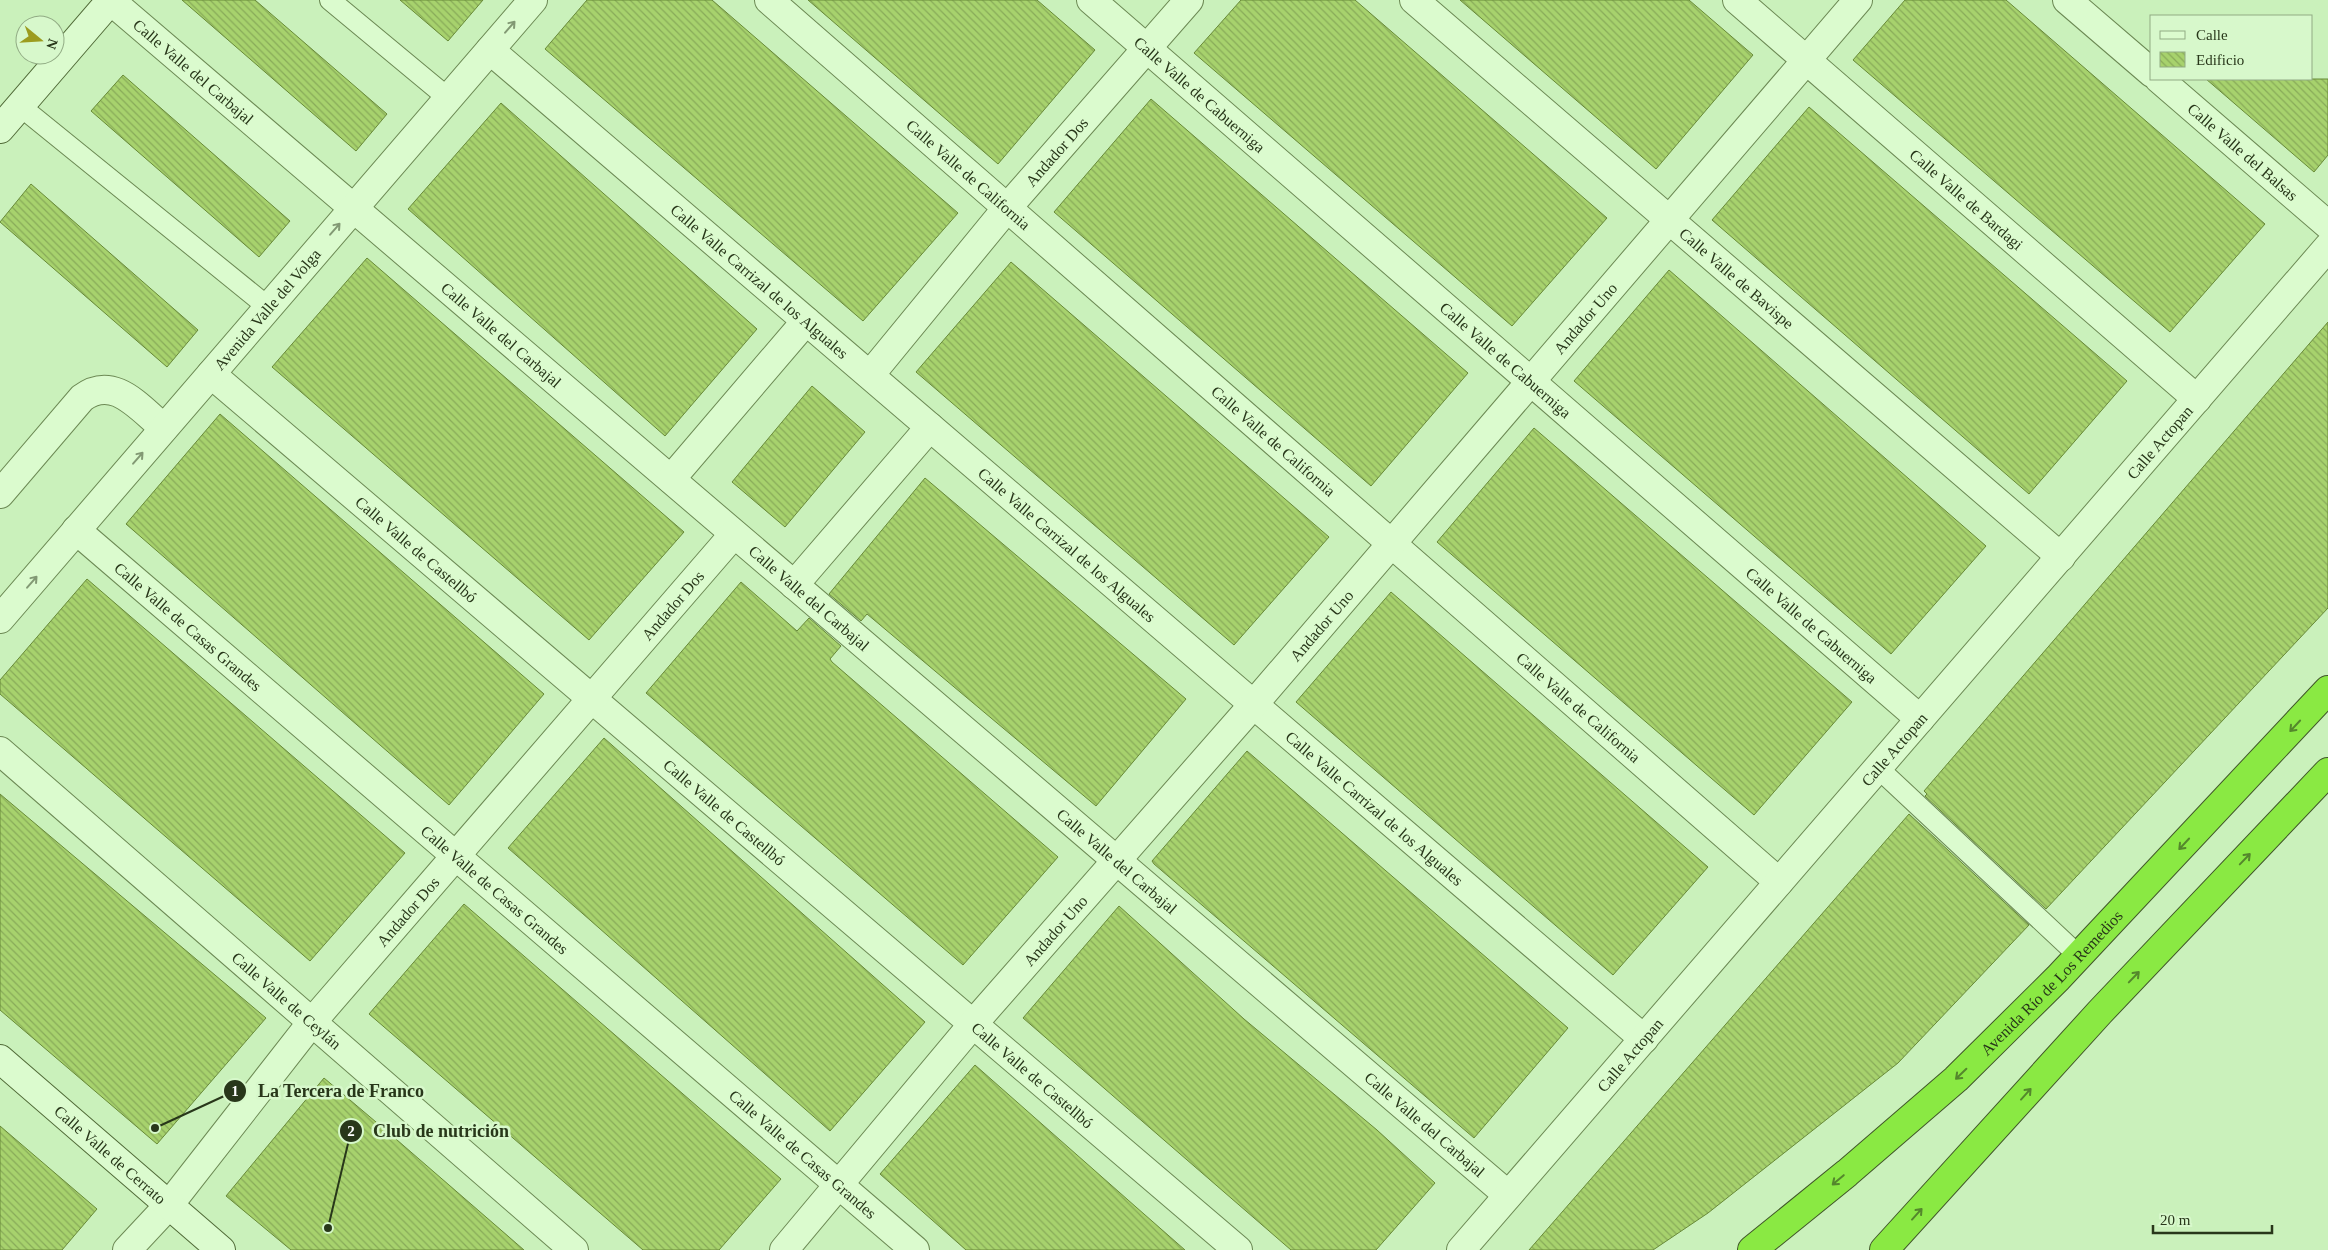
<svg xmlns="http://www.w3.org/2000/svg" width="2328" height="1250" viewBox="0 0 2328 1250" font-family="Georgia,serif">
	<style>
		.building { fill: url(#building-back-hatch); stroke: #688a38 }
		.lines { fill: none; stroke-linecap: round; stroke-linejoin: round }
		.lane-casing { stroke: #6c8954; stroke-width: 22 }
		.street-casing { stroke: #6c8954; stroke-width: 30 }
		.secondary-casing { stroke: #506a37; stroke-width: 30 }
		.highway-casing { stroke: #405629; stroke-width: 30 }
		.lane { stroke: #dbfbce; stroke-width: 20 }
		.street { stroke: #dbfbce; stroke-width: 28 }
		.secondary { stroke: #dbfbce; stroke-width: 28 }
		.highway { stroke: #8ae943; stroke-width: 28 }
		.oneway { stroke: #829974 }
		.oneway2 { stroke: #54872c }
		.labels { text-anchor: middle; dominant-baseline: central; stroke-width: 5; stroke-linejoin: round; paint-order: stroke }
		.street-label { font-size: 16px; fill: #28371a; stroke: #d7f8cb }
		.leader { fill: none; stroke: #28371a; stroke-width: 2 }
		.callout-dot { fill: #28371a; stroke: #d7f8cb; stroke-width: 2 }
		.mark-label { font-size: 15px; text-anchor: middle; font-weight: bold; fill: #fff }
		.callout-label { font-size: 18px; text-anchor: middle; font-weight: bold; fill: #28371a; stroke: #d7f8cb; stroke-width: 5; stroke-linejoin: round; paint-order: stroke }
	</style>
	<defs>
		<pattern id="building-back-hatch" width="6" height="6" patternUnits="userSpaceOnUse" patternTransform="scale(1.25)"><rect width="6" height="6" fill="#a7d26d"/><path d="M-1 5l2 2M0 0l6 6M5-1l2 2" fill="none" stroke="#88ab59"/></pattern>
	</defs>
	<rect width="100%" height="100%" fill="#caf1bb"/>
	<g class="building">
		<polygon points="182,0 255,0 387,114 356,151"/>
		<polygon points="400,0 483,0 448,41"/>
		<polygon points="587,0 712,0 958,213 863,321 545,49"/>
		<polygon points="808,0 1037,0 1095,50 998,164"/>
		<polygon points="1241,0 1355,0 1607,218 1512,326 1194,53"/>
		<polygon points="1460,0 1689,0 1753,55 1656,169"/>
		<polygon points="1905,0 2006,0 2265,224 2170,332 1853,60"/>
		<polygon points="123,75 290,221 259,257 91,111"/>
		<polygon points="2206,79 2328,79 2328,155 2314,172"/>
		<polygon points="1151,99 1468,373 1371,486 1054,212"/>
		<polygon points="501,103 757,329 665,436 408,209"/>
		<polygon points="1809,107 2127,381 2029,494 1712,220"/>
		<polygon points="31,184 198,330 167,367 0,222"/>
		<polygon points="367,258 684,532 589,640 272,367"/>
		<polygon points="1011,262 1329,537 1234,645 916,372"/>
		<polygon points="1669,270 1986,546 1891,654 1574,381"/>
		<polygon points="2328,322 2328,608 2046,909 1925,796 1927,794 1924,791"/>
		<polygon points="812,386 865,432 785,527 732,482"/>
		<polygon points="220,414 544,694 449,805 126,524"/>
		<polygon points="1534,428 1852,702 1754,815 1437,542"/>
		<polygon points="925,478 1186,699 1096,806 867,614 861,621 829,594"/>
		<polygon points="87,579 405,853 310,961 0,694 0,680"/>
		<polygon points="741,582 797,631 809,618 841,646 830,659 832,662 1058,857 963,965 646,693"/>
		<polygon points="1391,592 1708,867 1613,975 1296,702"/>
		<polygon points="604,738 925,1022 830,1131 508,848"/>
		<polygon points="1247,751 1568,1028 1474,1138 1154,864 1152,861"/>
		<polygon points="0,794 266,1018 157,1144 0,1010"/>
		<polygon points="1909,814 2029,925 1898,1063 1708,1213 1653,1250 1529,1250"/>
		<polygon points="464,904 781,1179 719,1250 643,1250 369,1014"/>
		<polygon points="1119,906 1244,1019 1377,1130 1435,1183 1376,1250 1291,1250 1023,1018"/>
		<polygon points="975,1065 1136,1207 1185,1250 966,1250 880,1174"/>
		<polygon points="324,1078 389,1133 524,1250 291,1250 226,1196"/>
		<polygon points="0,1126 97,1209 62,1250 0,1250"/>
	</g>
	<g class="lines">
		<defs>
			<g id="lane">
				<polyline points="330,0 448,98"/>
				<polyline points="20,106 268,307"/>
				<polyline points="1878,768 2079,956"/>
			</g>
			<g id="street">
				<path id="s1" d="M 110,0 L 1508,1195"/>
				<path id="s2" d="M 769,0 L 1779,882"/>
				<path id="s3" d="M 1091,0 L 1920,719"/>
				<path id="s4" d="M 1414,0 L 2061,557"/>
				<path id="s5" d="M 1737,0 L 2197,399"/>
				<polyline points="2067,0 2152,73"/>
				<path id="s6" d="M 490,50 L 1644,1039"/>
				<path id="s7" d="M 2159,79 L 2328,225"/>
				<path id="s8" d="M 211,374 L 1238,1250"/>
				<path id="s9" d="M 870,375 L 1007,208 L 1189,0"/>
				<polyline points="671,479 806,321"/>
				<path d="M 0,494 L 82,398 C 114,374 139,408 164,428"/>
				<path id="s10" d="M 76,530 L 915,1250"/>
				<polyline points="794,585 930,427"/>
				<path id="s11" d="M 0,619 L 533,0"/>
				<path id="s12" d="M 0,751 L 574,1250"/>
				<path id="s13" d="M 127,1250 L 169,1205 L 312,1022 L 734,534"/>
				<path id="s14" d="M 784,1250 L 973,1024 L 1253,705 L 1858,0"/>
				<path id="s15" d="M 1461,1250 L 2328,247"/>
			</g>
			<g id="secondary">
				<polyline points="0,129 111,0"/>
				<path id="s16" d="M 0,1059 L 221,1250"/>
			</g>
			<g id="highway">
				<path id="s17" d="M 1752,1250 L 1847,1173 L 1956,1079 L 2058,978 L 2328,690"/>
				<polyline points="1884,1250 2100,1012 2328,772"/>
			</g>
		</defs>
		<use href="#lane" class="lane-casing"/>
		<use href="#street" class="street-casing"/>
		<use href="#secondary" class="secondary-casing"/>
		<use href="#highway" class="highway-casing"/>
		<use href="#lane" class="lane"/>
		<use href="#street" class="street"/>
		<use href="#secondary" class="secondary"/>
		<use href="#highway" class="highway"/>
	</g>
	<defs><path id="oneway-shaft" d="M-6 0H5M1.5-3L5.5 0L1.5 3" fill="none" stroke-width="1.6" stroke-linecap="round" stroke-linejoin="round" transform="scale(1.25)"/></defs>
	<g class="oneway">
		<use href="#oneway-shaft" transform="translate(510 27) rotate(-49)"/>
		<use href="#oneway-shaft" transform="translate(335 229) rotate(-49)"/>
		<use href="#oneway-shaft" transform="translate(138 458) rotate(-49)"/>
		<use href="#oneway-shaft" transform="translate(32 582) rotate(-49)"/>
	</g>
	<g class="oneway2">
		<use href="#oneway-shaft" transform="translate(2295 726) rotate(133)"/>
		<use href="#oneway-shaft" transform="translate(2184 844) rotate(133)"/>
		<use href="#oneway-shaft" transform="translate(2245 859) rotate(-46)"/>
		<use href="#oneway-shaft" transform="translate(2134 977) rotate(-46)"/>
		<use href="#oneway-shaft" transform="translate(1961 1074) rotate(136)"/>
		<use href="#oneway-shaft" transform="translate(2026 1094) rotate(-48)"/>
		<use href="#oneway-shaft" transform="translate(1838 1180) rotate(140)"/>
		<use href="#oneway-shaft" transform="translate(1917 1214) rotate(-48)"/>
	</g>
	<g class="labels">
		<g class="street-label">
			<text stroke="none"><textPath href="#s1" startOffset="110">Calle Valle del Carbajal</textPath></text>
			<text stroke="none"><textPath href="#s3" startOffset="144">Calle Valle de Cabuerniga</textPath></text>
			<text stroke="none"><textPath href="#s9" startOffset="291">Andador Dos</textPath></text>
			<text stroke="none"><textPath href="#s7" startOffset="111">Calle Valle del Balsas</textPath></text>
			<text stroke="none"><textPath href="#s2" startOffset="265">Calle Valle de California</textPath></text>
			<text stroke="none"><textPath href="#s5" startOffset="304">Calle Valle de Bardagi</textPath></text>
			<text stroke="none"><textPath href="#s4" startOffset="426">Calle Valle de Bavispe</textPath></text>
			<text stroke="none"><textPath href="#s6" startOffset="355">Calle Valle Carrizal de los Alguales</textPath></text>
			<text stroke="none"><textPath href="#s11" startOffset="409">Avenida Valle del Volga</textPath></text>
			<text stroke="none"><textPath href="#s14" startOffset="1229">Andador Uno</textPath></text>
			<text stroke="none"><textPath href="#s1" startOffset="515">Calle Valle del Carbajal</textPath></text>
			<text stroke="none"><textPath href="#s3" startOffset="549">Calle Valle de Cabuerniga</textPath></text>
			<text stroke="none"><textPath href="#s2" startOffset="670">Calle Valle de California</textPath></text>
			<text stroke="none"><textPath href="#s15" startOffset="1068">Calle Actopan</textPath></text>
			<text stroke="none"><textPath href="#s6" startOffset="760">Calle Valle Carrizal de los Alguales</textPath></text>
			<text stroke="none"><textPath href="#s8" startOffset="270">Calle Valle de Castellbó</textPath></text>
			<text stroke="none"><textPath href="#s1" startOffset="920">Calle Valle del Carbajal</textPath></text>
			<text stroke="none"><textPath href="#s13" startOffset="845">Andador Dos</textPath></text>
			<text stroke="none"><textPath href="#s14" startOffset="824">Andador Uno</textPath></text>
			<text stroke="none"><textPath href="#s3" startOffset="954">Calle Valle de Cabuerniga</textPath></text>
			<text stroke="none"><textPath href="#s10" startOffset="148">Calle Valle de Casas Grandes</textPath></text>
			<text stroke="none"><textPath href="#s2" startOffset="1075">Calle Valle de California</textPath></text>
			<text stroke="none"><textPath href="#s15" startOffset="662">Calle Actopan</textPath></text>
			<text stroke="none"><textPath href="#s6" startOffset="1165">Calle Valle Carrizal de los Alguales</textPath></text>
			<text stroke="none"><textPath href="#s8" startOffset="675">Calle Valle de Castellbó</textPath></text>
			<text stroke="none"><textPath href="#s1" startOffset="1325">Calle Valle del Carbajal</textPath></text>
			<text stroke="none"><textPath href="#s10" startOffset="552">Calle Valle de Casas Grandes</textPath></text>
			<text stroke="none"><textPath href="#s13" startOffset="440">Andador Dos</textPath></text>
			<text stroke="none"><textPath href="#s14" startOffset="419">Andador Uno</textPath></text>
			<text stroke="none"><textPath href="#s17" startOffset="402">Avenida Río de Los Remedios</textPath></text>
			<text stroke="none"><textPath href="#s12" startOffset="380">Calle Valle de Ceylán</textPath></text>
			<text stroke="none"><textPath href="#s15" startOffset="258">Calle Actopan</textPath></text>
			<text stroke="none"><textPath href="#s8" startOffset="1080">Calle Valle de Castellbó</textPath></text>
			<text stroke="none"><textPath href="#s1" startOffset="1730">Calle Valle del Carbajal</textPath></text>
			<text stroke="none"><textPath href="#s10" startOffset="958">Calle Valle de Casas Grandes</textPath></text>
			<text stroke="none"><textPath href="#s16" startOffset="146">Calle Valle de Cerrato</textPath></text>
		</g>
	</g>
	<path class="leader" d="M155 1128L235 1091M328 1228L351 1131"/>
	<g class="callout-dot">
		<circle cx="155" cy="1128" r="5"/>
		<circle cx="328" cy="1228" r="5"/>
		<circle cx="235" cy="1091" r="12"/>
		<circle cx="351" cy="1131" r="12"/>
	</g>
	<g class="mark-label">
		<text x="235" y="1096">1</text>
		<text x="351" y="1136">2</text>
	</g>
	<g class="callout-label">
		<text x="341" y="1097">La Tercera de Franco</text>
		<text x="441" y="1137">Club de nutrición</text>
	</g>
	<rect x="2150" y="15" width="162" height="65" fill="#d7f8cb" stroke="#91ab84"/>
	<rect x="2160" y="31" width="25" height="8" fill="#dbfbce" stroke="#91ab84"/>
	<text x="2196" y="40" font-size="15" fill="#28371a">Calle</text>
	<rect x="2160" y="52" width="25" height="15" fill="url(#building-back-hatch)" stroke="#91ab84"/>
	<text x="2196" y="65" font-size="15" fill="#28371a">Edificio</text>
	<g transform="translate(40 40) rotate(108)"><circle r="24" fill="#d7f8cb" stroke="#91ab84"/>
	<path d="M0-4L9 19L0 12L-9 19Z" fill="#9c9c1f"/>
	<text y="-8" font-size="14" font-weight="bold" text-anchor="middle" fill="#28371a">N</text>
	</g>
	<path d="M2153 1225v8h119v-8" fill="none" stroke="#28371a" stroke-width="2.5"/>
	<text x="2160" y="1225" font-size="15" fill="#28371a" stroke="#d7f8cb" stroke-width="4" paint-order="stroke">20 m</text>
</svg>
